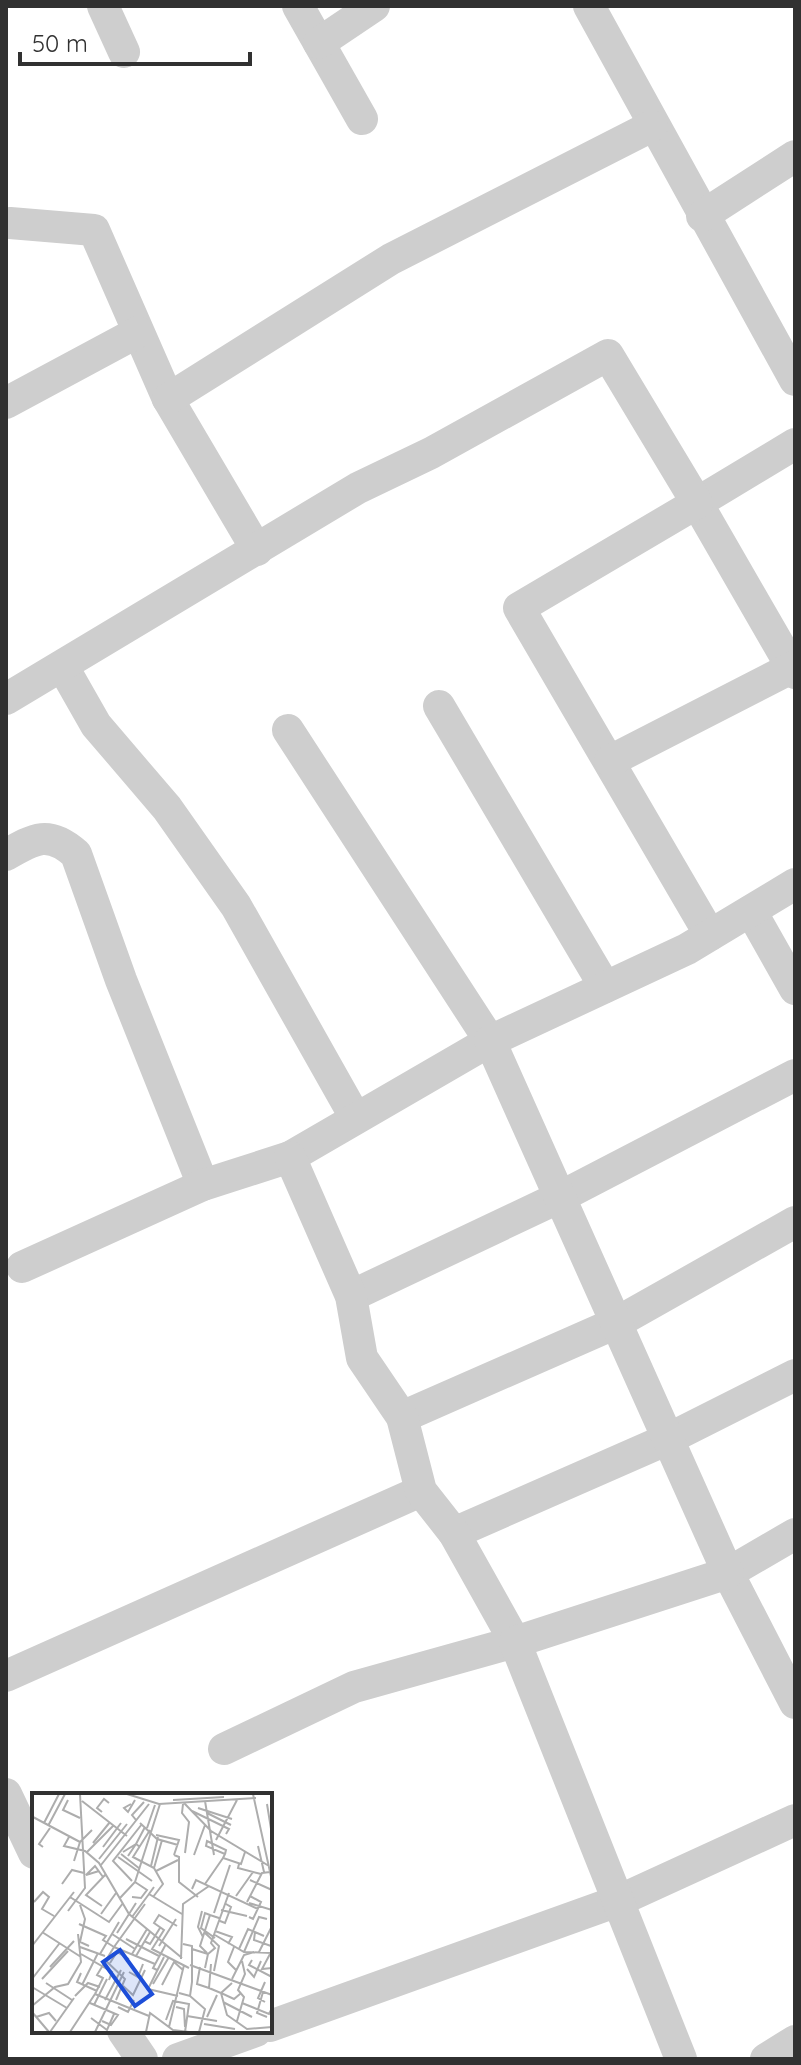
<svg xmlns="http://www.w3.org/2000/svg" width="801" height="2065" viewBox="0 0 801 2065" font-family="Quicksand,sans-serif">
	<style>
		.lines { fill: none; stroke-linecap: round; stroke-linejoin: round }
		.minor { stroke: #cecece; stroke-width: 32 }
		.inset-road { fill: none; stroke: #adadad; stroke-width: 2 }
		.view { fill: #1d4ed8; fill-opacity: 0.15; stroke: #1d4ed8; stroke-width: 4 }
		.inset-edge { fill: none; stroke: #313131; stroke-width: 4 }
	</style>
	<rect width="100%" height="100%" fill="#fff"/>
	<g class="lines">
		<g class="minor">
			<polyline points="103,6 124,52"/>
			<polyline points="298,6 362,119"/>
			<polyline points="589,6 795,380"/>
			<polyline points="319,43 374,6"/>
			<polyline points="702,216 795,156"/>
			<polyline points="10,223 94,230 168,399 257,550"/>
			<polyline points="168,399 391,259 652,126"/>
			<polyline points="6,403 138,332"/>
			<polyline points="795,444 697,503 795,673"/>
			<polyline points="63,667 96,725 167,808 236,906 355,1117"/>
			<polyline points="6,699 358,488 431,453 608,355 697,503 519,608 710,935"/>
			<polyline points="439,706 605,987"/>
			<polyline points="610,761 795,666"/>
			<path d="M 6,855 C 35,838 49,830 76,854 L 121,980 L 203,1185"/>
			<polyline points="751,911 795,989"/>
			<polyline points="22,1267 203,1185 290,1157 490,1041 288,730"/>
			<polyline points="351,1296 560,1197 795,1075"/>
			<polyline points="402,1417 616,1323 795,1222"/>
			<polyline points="454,1533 668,1439 795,1375"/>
			<polyline points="795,1534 728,1573 795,1703"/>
			<polyline points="6,1676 421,1491"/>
			<polyline points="224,1749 354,1687 515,1642 454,1533 421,1491 402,1417 362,1358 351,1296 290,1157"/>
			<polyline points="6,1794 34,1853"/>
			<polyline points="270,2026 618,1901 795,1820"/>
			<polyline points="123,2031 142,2059"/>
			<polyline points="178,2059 256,2031"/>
			<polyline points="681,2059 515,1642 728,1573 490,1041 687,949 795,884"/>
			<polyline points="766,2059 795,2041"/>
		</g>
	</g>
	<g transform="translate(32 1793)">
		<rect width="240" height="240" fill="#fff"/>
		<path class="inset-road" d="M 95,1 L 127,11 L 224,5M 221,1 L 240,88M 36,7 L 31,17 L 48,25M 141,7 L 192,4M 50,8 L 95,43M 173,8 L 182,62M 152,10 L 179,38 L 237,73M 99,11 L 92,15 L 96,19 L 103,7M 151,11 L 150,20 L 157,29 L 153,60M 235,11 L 240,42M 166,15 L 200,26M 160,18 L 197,36 L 194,41M 70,19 L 65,15 L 72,6 L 77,10M 175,20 L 199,32M 1,24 L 48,49M 104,27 L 100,22 L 112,9M 12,30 L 27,1M 108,30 L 125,46 L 146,52M 16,33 L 33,1M 115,35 L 123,12M 118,37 L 101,64 L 122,75 L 131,91 L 121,104M 124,42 L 147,47 L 142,62M 37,44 L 32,53 L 53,58 L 67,70 L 97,121 L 150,165M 184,47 L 205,7M 61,50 L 78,29M 226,53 L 232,79M 11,54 L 7,51 L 18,35M 71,54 L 89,30M 108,54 L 104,51 L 113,34M 91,59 L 104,51 L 96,63M 54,60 L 82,32M 89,61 L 108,76M 193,61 L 194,57 L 175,48 L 174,53 L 193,61 L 191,65 L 209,71 L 213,59M 142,62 L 147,64 L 147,89 L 166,104M 162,62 L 173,32M 86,64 L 120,88M 67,66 L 95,31M 42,68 L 48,49 L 60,37M 207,71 L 206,75 L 229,81M 69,72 L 117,11M 119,73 L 126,44M 122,75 L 130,47M 67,78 L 54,82 L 63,73 L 71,84M 124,78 L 146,67M 218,87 L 240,97M 100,88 L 81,68 L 110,31M 30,91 L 40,77 L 52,80M 173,91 L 191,65M 122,94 L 117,101 L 150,121M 160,96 L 164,87 L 226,116M 204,103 L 221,79M 38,104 L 77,129 L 91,110M 100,104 L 109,105 L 115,97 L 103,89M 88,105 L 103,89 L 128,11M 2,109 L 11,99 L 17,104 L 10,116 L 22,123M 215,109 L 230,80 L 238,79M 217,110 L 240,117M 113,111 L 82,154 L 123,171M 48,112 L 53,126 L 48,149 L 57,153M 70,113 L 54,102 L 74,81M 189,117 L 215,123M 36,118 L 53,95 L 48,1M 170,118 L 166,134 L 171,144M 182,120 L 198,72M 69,121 L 84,100M 178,122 L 173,120 L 169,135 L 183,145M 100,124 L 117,101M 217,124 L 221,126 L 229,109 L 218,103M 188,128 L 193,130 L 199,114 L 194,111M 47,131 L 74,143 L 71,147 L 82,154 L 65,182 L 71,185 L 63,201M 145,133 L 127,122 L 122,130 L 132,137 L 120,156 L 157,175M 183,138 L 200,144 L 196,151M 10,139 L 49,164M 223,139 L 222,147 L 239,153M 85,140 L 104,110M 173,140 L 187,153 L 182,178M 80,141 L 103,156M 183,142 L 212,159 L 240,160M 94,146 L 127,163M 112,148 L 118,151 L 128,135M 0,153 L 42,99M 127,153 L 144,126M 48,154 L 73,163M 202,154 L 196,169 L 204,177M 160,156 L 176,161 L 173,175M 207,156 L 216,136 L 232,143M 212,159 L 227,124 L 235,126M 227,159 L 239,135M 175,160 L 168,153 L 178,122 L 187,125M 49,161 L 80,179 L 77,187M 68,161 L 87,129M 100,161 L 115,136M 176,161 L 183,155 L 179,150 L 197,100M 238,161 L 230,176 L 240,175M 104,163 L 118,139M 132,164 L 116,196 L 146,203M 149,166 L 151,111 L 177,93M 73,167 L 93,186 L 84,207M 220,167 L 217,172 L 240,184M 78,170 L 85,159 L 97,166M 179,171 L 177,195 L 189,200 L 195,222 L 215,236 L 240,234M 158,172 L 240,202M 18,174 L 42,148M 168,174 L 165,191 L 177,195M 215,176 L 222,184 L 229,168M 125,177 L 121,175 L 134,151M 97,179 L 106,184 L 111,171M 49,180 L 45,189 L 65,198M 0,186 L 27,151M 10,186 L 36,158M 200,186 L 212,162 L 222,159M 233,189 L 226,205 L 233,209M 14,190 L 40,207M 200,190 L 189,200 L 202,206 L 208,201M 121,191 L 137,164M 50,192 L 66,160M 90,192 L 101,202 L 113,177M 130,192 L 142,169 L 151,177M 0,194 L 35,215M 231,199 L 225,220 L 235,224M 147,200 L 158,203 L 160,189 L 160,153 L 151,151M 43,203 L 56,190 L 68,194M 158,203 L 173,216 L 167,239M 73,207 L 89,177M 191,209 L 220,224M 58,210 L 86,222 L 79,232 L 70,228M 210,210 L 237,221 L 240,215M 62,212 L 75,186M 0,213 L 23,194 L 36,191 L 49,169 L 46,141M 86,214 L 96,219 L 102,207M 144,214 L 152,216 L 153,234M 0,219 L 17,239M 155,223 L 185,228M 4,224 L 17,220 L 24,228M 175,224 L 185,202M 59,225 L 75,237 L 82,221M 134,227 L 141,208 L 157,211 L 153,239M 205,228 L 212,204 L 206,197 L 213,181 L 210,168M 172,231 L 203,236M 137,234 L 152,172M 18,239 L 42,205M 38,239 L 63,201 L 117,223M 63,239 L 92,179M 114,239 L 118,220 L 141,237 L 157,239"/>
		<path class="view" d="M 88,157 L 120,201 L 103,213 L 71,169 Z"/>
		<rect width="240" height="240" class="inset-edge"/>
	</g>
	<rect width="801" height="2065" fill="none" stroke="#313131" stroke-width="16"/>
	<path d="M20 52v12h230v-12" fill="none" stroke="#313131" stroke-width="4"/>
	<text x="32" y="52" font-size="24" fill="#313131" stroke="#ffffff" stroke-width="6" paint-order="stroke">50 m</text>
</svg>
